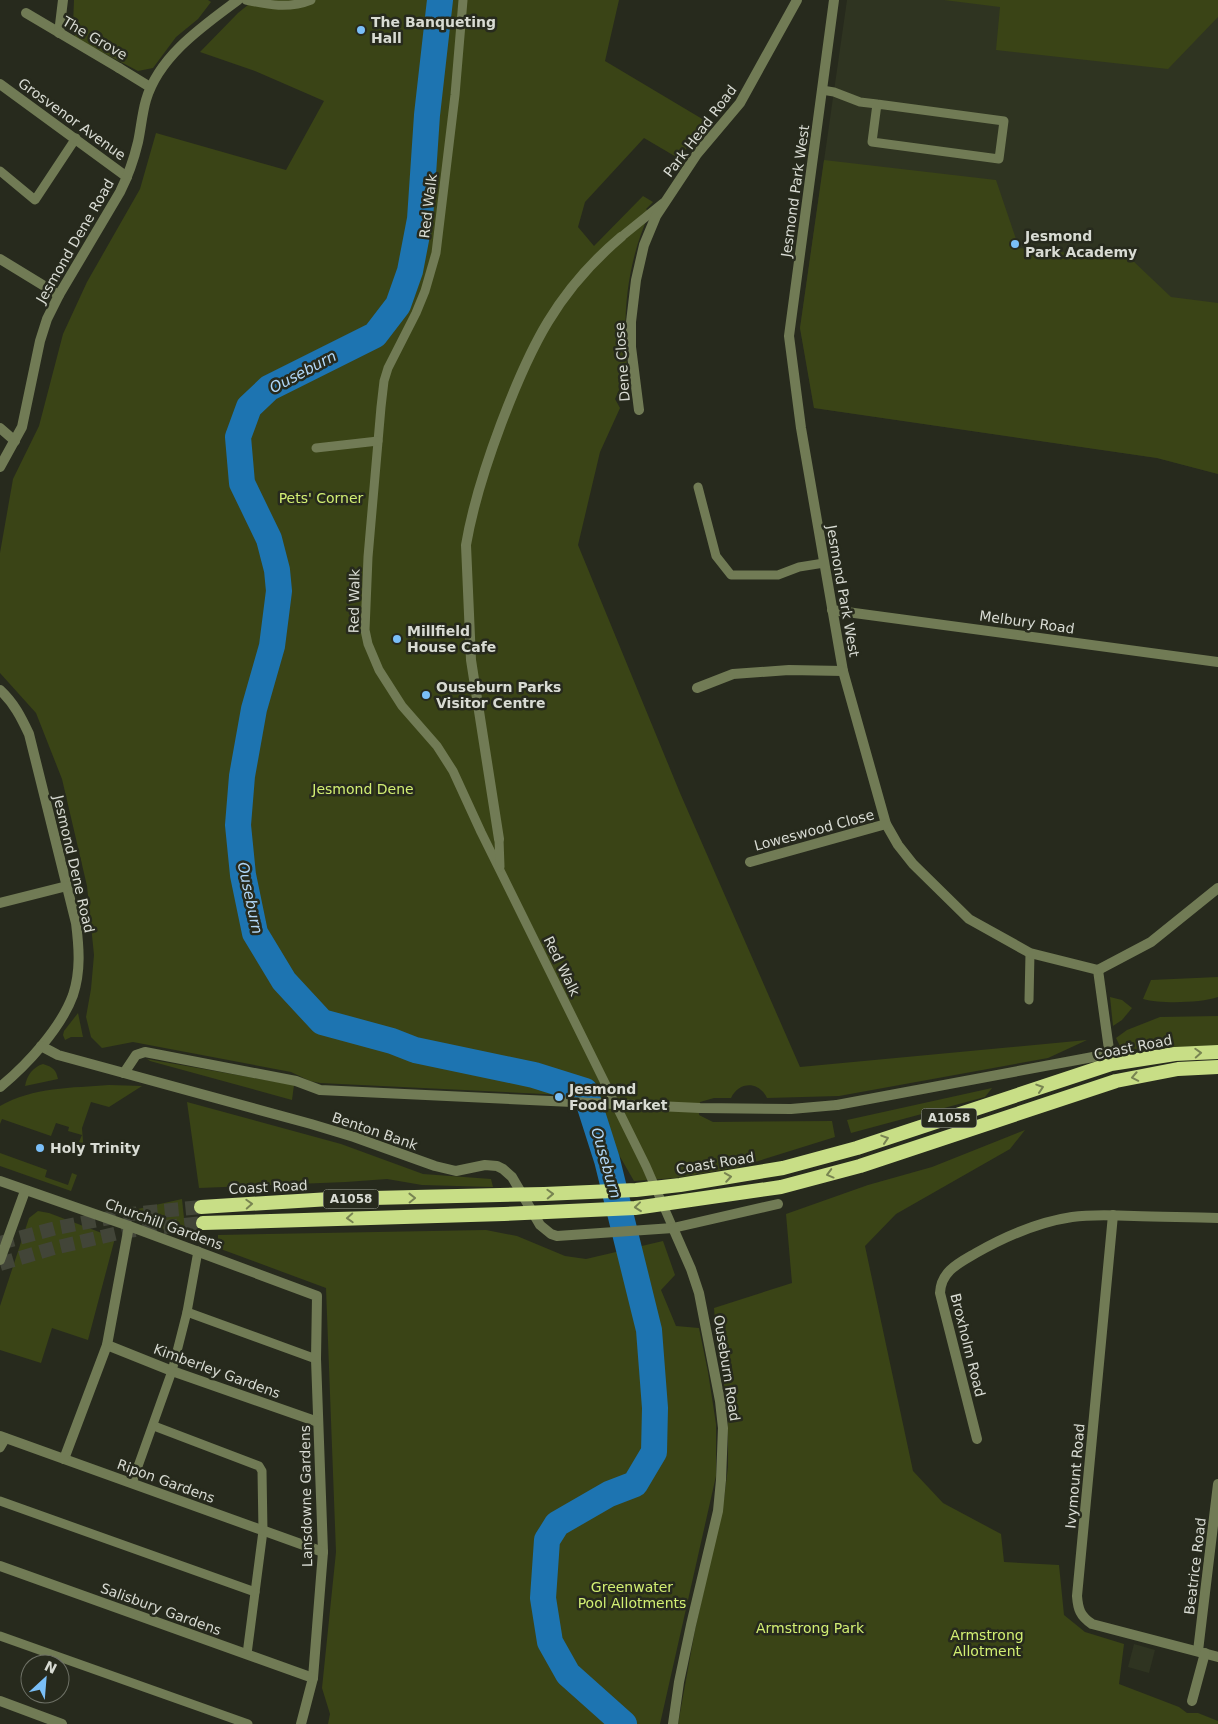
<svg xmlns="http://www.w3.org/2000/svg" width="1218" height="1724" viewBox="0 0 1218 1724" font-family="'DejaVu Sans',sans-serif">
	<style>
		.built { fill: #2f3421 }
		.green { fill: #3a4416 }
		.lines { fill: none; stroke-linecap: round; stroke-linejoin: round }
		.river { stroke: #1d74b1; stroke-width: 26 }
		.trunk-tunnel { stroke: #424538; stroke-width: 14; stroke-dasharray: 14 7; stroke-linecap: butt }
		.service { stroke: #717b55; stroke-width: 9 }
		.pedestrian { stroke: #717b55; stroke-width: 10 }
		.minor { stroke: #717b55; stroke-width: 10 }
		.trunk { stroke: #c8de86; stroke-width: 14 }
		.oneway { stroke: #788452 }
		.poi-dot { fill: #7abff8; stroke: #272a1d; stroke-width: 2 }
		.labels { text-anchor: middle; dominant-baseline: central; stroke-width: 5; stroke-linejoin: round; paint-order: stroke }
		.shield { fill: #272a1d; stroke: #a3a69c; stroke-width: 1 }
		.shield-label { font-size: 12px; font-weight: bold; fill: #d8dbd3 }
		.poi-label { font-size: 14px; font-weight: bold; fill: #d8dbd3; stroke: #272a1d; text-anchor: start }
		.street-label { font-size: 14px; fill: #d8dbd3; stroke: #272a1d }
		.park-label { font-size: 14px; fill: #d2ef73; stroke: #272a1d }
		.water-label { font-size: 15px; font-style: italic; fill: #b1d7f8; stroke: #272a1d }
	</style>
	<rect width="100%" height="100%" fill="#272a1d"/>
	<g class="built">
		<polygon points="847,0 1218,0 1218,474 1157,458 814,408 800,328"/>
		<polygon points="1134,1644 1155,1650 1149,1673 1128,1667"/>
	</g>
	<g class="green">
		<polygon points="74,0 208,0 211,2 198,19 176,37 153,68 138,71 75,38 73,25"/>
		<path d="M 254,0 L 619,0 L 605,61 L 709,123 L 678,158 L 644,138 L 585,202 L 578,227 L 594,246 L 643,196 L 653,202 L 646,209 L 650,212 C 625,267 622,319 628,379 L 620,388 L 615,399 L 620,408 L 600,452 L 578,545 L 680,793 L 800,1067 L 1087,1040 L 1048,1058 L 839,1096 L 767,1098 C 759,1081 739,1081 731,1098 L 714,1098 L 700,1102 L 699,1115 L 713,1122 L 832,1121 L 835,1137 L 739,1167 L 675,1178 L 634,1181 L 585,1096 L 320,1083 L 310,1081 L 291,1072 L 133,1042 L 102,1048 L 91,1037 L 86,1017 L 91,989 L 94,955 L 87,886 L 62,779 L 36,713 L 0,673 L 0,553 L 13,479 L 39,426 L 63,334 L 87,282 L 140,189 L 156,133 L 286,170 L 324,101 L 255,71 L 200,52 L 238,13 Z"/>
		<polygon points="944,0 1218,0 1218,17 1168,69 996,50 1000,7"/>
		<polygon points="824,160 996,180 1019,248 1131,259 1171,297 1218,303 1218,474 1157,458 814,408 800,328"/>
		<path d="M 1218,977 L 1218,997 C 1200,1003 1161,1004 1143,999 L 1151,980 Z"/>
		<polygon points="1110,997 1122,1000 1132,1008 1122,1020 1113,1026"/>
		<polygon points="78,1013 83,1037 71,1037 65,1040 63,1035 64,1031"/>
		<polygon points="1218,1016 1218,1045 1122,1050 1116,1038 1127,1030 1160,1017"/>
		<polygon points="147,1059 294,1085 292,1100 150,1061"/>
		<path d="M 43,1064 C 53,1067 56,1070 58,1079 L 25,1086 C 27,1075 33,1067 43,1064 Z"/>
		<path d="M 109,1085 L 142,1086 L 109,1107 L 91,1102 L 82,1128 L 84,1155 L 79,1153 L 82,1143 L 79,1142 L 82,1135 L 68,1131 L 69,1127 L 56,1123 L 51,1136 L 2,1119 L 0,1124 L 0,1106 C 33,1087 72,1088 109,1085 Z"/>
		<polygon points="992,1088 985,1097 851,1133 847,1120"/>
		<polygon points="187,1102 341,1144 423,1174 491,1179 493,1187 422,1185 387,1179 346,1182 199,1188"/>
		<polygon points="1025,1130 1010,1149 896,1214 865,1246 913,1471 943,1503 1001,1534 1004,1562 1059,1565 1064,1615 1085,1632 1124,1644 1119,1684 1179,1707 1187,1713 1198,1713 1218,1721 1218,1724 678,1724 695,1630 724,1499 728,1467 728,1407 717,1345 714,1308 792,1283 786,1214 868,1185 932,1167"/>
		<polygon points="0,1153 47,1170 45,1177 68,1185 72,1173 77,1175 71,1191 0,1166"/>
		<polygon points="182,1199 186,1237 120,1213"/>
		<polygon points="38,1211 49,1213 115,1238 88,1340 52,1328 41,1363 0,1350 0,1306 29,1218"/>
		<polygon points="486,1230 517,1236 565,1256 586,1259 663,1241 675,1275 661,1290 676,1326 699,1328 708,1372 716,1424 716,1476 660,1724 328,1724 330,1714 322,1688 336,1552 326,1288 218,1248 218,1235"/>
	</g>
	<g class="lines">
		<polyline class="river" points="440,0 427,115 420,219 410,271 398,305 375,335 269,388 249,407 238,437 242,483 269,539 277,570 279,591 272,646 254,709 242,776 238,825 243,875 255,933 284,981 322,1022 392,1041 415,1050 534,1075 585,1091 607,1160 649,1330 655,1408 654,1452 635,1484 609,1494 557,1524 547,1540 543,1598 550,1642 568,1674 624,1724"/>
		<g class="trunk-tunnel">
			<polyline points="0,1243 56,1228 130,1214 201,1207"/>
			<polyline points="0,1264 54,1248 127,1231 203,1223"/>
		</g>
		<g class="service">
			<path d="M 246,0 C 268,5 289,9 311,0"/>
			<polyline points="463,0 455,95 436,253 425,291 416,313 388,368 384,381 381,407 368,557 365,630 368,644 379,670 402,706 437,746 453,771 481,832 646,1166 673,1228"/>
			<polyline points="822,90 834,92 860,102 877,104 1004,121 999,159 872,142 877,104"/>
			<polyline points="0,171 35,200 76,138"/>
			<polyline points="621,237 663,203"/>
			<polyline points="316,448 378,441"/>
			<polyline points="698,487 716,556 731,575 778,575 799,567 824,563"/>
			<polyline points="499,839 500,867"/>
			<polyline points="1029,1000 1030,953"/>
			<polyline points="187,1312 316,1359"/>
			<polyline points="154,1426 259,1466 262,1471 263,1531 247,1654"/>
			<polyline points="0,1448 6,1438"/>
			<polyline points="132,1483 172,1371 187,1312 198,1251"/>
			<polyline points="0,1501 255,1592"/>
			<polyline points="0,1636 248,1724"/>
		</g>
		<g class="pedestrian">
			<polyline points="119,68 150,87"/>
			<path d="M 499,839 L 471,660 L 466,545 C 473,504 486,464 501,424 C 530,347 557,291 621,237"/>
			<polyline points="124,1073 136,1055 145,1052 296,1081 320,1090 700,1108 791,1109 837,1105"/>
		</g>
		<g class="minor">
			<polyline points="834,0 789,336 801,428 843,671 886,824 898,845 913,864 969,919 1030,953 1098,970 1111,1064"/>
			<polyline points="26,13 119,68"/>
			<polyline points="59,33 63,0"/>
			<polyline points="0,84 127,177"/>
			<polyline points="0,259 59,295"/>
			<polyline points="639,410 631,347 631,322 636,280 644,245 656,216 697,154 740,103 797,0"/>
			<polyline points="0,428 15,441"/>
			<path d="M 0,467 L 22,427 L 40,341 L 47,319 L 59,295 L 120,192 C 128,176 134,159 138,142 C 141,128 142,114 146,100 C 159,56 203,26 238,0"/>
			<polyline points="832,610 1218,662"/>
			<polyline points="697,688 733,674 789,670 843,671"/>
			<path d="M 0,690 C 14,703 21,717 29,734 L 76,923 C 79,947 81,971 73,995 C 61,1028 27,1065 0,1087"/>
			<polyline points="750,862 886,824"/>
			<polyline points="0,903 67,886"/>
			<polyline points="1098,970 1151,942 1218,888"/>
			<polyline points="41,1046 58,1055 311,1124 354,1137 435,1166 456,1171 485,1165 497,1166 503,1169 512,1177 540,1225 551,1234 557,1236 673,1228 778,1204"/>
			<polyline points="837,1105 1109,1054"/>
			<polyline points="0,1181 129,1226 317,1296 316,1359 323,1552 313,1678 301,1724"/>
			<path d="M 1113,1215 L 1077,1596 C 1078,1609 1080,1616 1092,1624 L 1218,1657"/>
			<polyline points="0,1260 25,1191"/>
			<polyline points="107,1345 172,1371 318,1422"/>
			<polyline points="0,1436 323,1552"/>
			<path d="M 977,1439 L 940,1293 C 941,1271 959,1263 976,1253 C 1006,1236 1038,1222 1072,1217 C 1092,1214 1114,1215 1134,1216 C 1162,1217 1190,1217 1218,1218"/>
			<polyline points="64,1459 107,1345 129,1226"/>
			<polyline points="0,1566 313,1678"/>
			<polyline points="1198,1651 1218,1484"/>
			<polyline points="0,1701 62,1724"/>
			<polyline points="1192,1701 1205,1653"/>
			<polyline points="673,1724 679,1682 691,1625 718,1511 721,1480 723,1428 720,1401 699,1293 691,1269 673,1228"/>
		</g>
		<g class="trunk">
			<polyline points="201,1207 330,1199 544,1194 636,1190 680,1185 783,1168 857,1148 1111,1064 1175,1054 1218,1052"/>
			<polyline points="203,1223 504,1214 635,1208 781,1187 860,1166 1116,1081 1178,1069 1218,1067"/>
		</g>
	</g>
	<defs><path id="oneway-chevron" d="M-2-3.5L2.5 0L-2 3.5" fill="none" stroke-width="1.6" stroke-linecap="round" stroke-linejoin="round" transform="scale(1.25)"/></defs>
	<g class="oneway">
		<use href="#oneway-chevron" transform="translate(1198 1053) rotate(-3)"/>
		<use href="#oneway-chevron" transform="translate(1135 1077) rotate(169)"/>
		<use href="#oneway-chevron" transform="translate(1040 1088) rotate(-18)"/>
		<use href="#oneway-chevron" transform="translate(885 1139) rotate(-18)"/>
		<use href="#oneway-chevron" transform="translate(830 1174) rotate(165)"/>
		<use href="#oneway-chevron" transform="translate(728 1177) rotate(-9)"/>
		<use href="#oneway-chevron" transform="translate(550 1194) rotate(-2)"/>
		<use href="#oneway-chevron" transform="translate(412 1198) rotate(-1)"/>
		<use href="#oneway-chevron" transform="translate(249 1204) rotate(-3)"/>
		<use href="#oneway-chevron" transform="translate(638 1207) rotate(174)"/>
		<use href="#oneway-chevron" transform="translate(350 1218) rotate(177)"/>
	</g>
	<g class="poi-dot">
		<circle cx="361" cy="30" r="5"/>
		<circle cx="1015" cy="244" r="5"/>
		<circle cx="397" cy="639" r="5"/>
		<circle cx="426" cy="695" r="5"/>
		<circle cx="559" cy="1097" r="5"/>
		<circle cx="40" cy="1148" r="5"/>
	</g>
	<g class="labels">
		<g class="shield">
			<rect x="921.5" y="1108.5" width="55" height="19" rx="4"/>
			<rect x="323.5" y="1189.5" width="55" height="19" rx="4"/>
		</g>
		<g class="shield-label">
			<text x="949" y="1118">A1058</text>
			<text x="351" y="1199">A1058</text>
		</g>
		<g class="poi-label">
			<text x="371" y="22">The Banqueting<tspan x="371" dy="16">Hall</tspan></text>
			<text x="1025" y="236">Jesmond<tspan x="1025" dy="16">Park Academy</tspan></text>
			<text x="407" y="631">Millfield<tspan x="407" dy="16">House Cafe</tspan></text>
			<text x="436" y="687">Ouseburn Parks<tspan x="436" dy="16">Visitor Centre</tspan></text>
			<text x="569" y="1089">Jesmond<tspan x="569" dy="16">Food Market</tspan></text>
			<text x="50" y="1148">Holy Trinity</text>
		</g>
		<g class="street-label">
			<text transform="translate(95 38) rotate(30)">The Grove</text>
			<text transform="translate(72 119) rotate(36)">Grosvenor Avenue</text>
			<text transform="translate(700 131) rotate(-53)">Park Head Road</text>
			<text transform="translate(795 191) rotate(-82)">Jesmond Park West</text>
			<text transform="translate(428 206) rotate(-83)">Red Walk</text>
			<text transform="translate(75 241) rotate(-60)">Jesmond Dene Road</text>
			<text transform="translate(622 362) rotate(-94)">Dene Close</text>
			<text transform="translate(843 591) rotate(80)">Jesmond Park West</text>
			<text transform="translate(354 601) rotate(-89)">Red Walk</text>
			<text transform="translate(1027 622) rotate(8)">Melbury Road</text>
			<text transform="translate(814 830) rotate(-15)">Loweswood Close</text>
			<text transform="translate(74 864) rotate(77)">Jesmond Dene Road</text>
			<text transform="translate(562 966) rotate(64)">Red Walk</text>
			<text transform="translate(1133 1047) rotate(-11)">Coast Road</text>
			<text transform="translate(375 1131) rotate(19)">Benton Bank</text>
			<text transform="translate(715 1163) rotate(-9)">Coast Road</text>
			<text transform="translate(268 1187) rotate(-3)">Coast Road</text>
			<text transform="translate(164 1224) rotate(20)">Churchill Gardens</text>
			<text transform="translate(968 1345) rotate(76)">Broxholm Road</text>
			<text transform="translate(727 1368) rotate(81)">Ouseburn Road</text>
			<text transform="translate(217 1371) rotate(20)">Kimberley Gardens</text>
			<text transform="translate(1075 1476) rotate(-85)">Ivymount Road</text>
			<text transform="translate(166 1481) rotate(20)">Ripon Gardens</text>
			<text transform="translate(306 1496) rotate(-91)">Lansdowne Gardens</text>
			<text transform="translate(1195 1566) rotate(-83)">Beatrice Road</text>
			<text transform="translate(161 1609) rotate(20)">Salisbury Gardens</text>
		</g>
		<g class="park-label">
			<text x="321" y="498">Pets' Corner</text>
			<text x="363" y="789">Jesmond Dene</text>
			<text x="632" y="1587">Greenwater<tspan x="632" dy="16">Pool Allotments</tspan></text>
			<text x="810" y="1628">Armstrong Park</text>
			<text x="987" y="1635">Armstrong<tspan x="987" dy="16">Allotment</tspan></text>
		</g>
		<g class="water-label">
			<text transform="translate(303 372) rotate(-28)">Ouseburn</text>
			<text transform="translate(250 898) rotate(78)">Ouseburn</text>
			<text transform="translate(606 1163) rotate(74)">Ouseburn</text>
		</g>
	</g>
	<g transform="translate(45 1679) rotate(26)"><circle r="24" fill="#272a1d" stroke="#6e7166"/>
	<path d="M0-4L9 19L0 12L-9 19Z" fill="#7abff8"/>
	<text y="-8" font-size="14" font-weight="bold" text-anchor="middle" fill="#d8dbd3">N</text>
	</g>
</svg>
